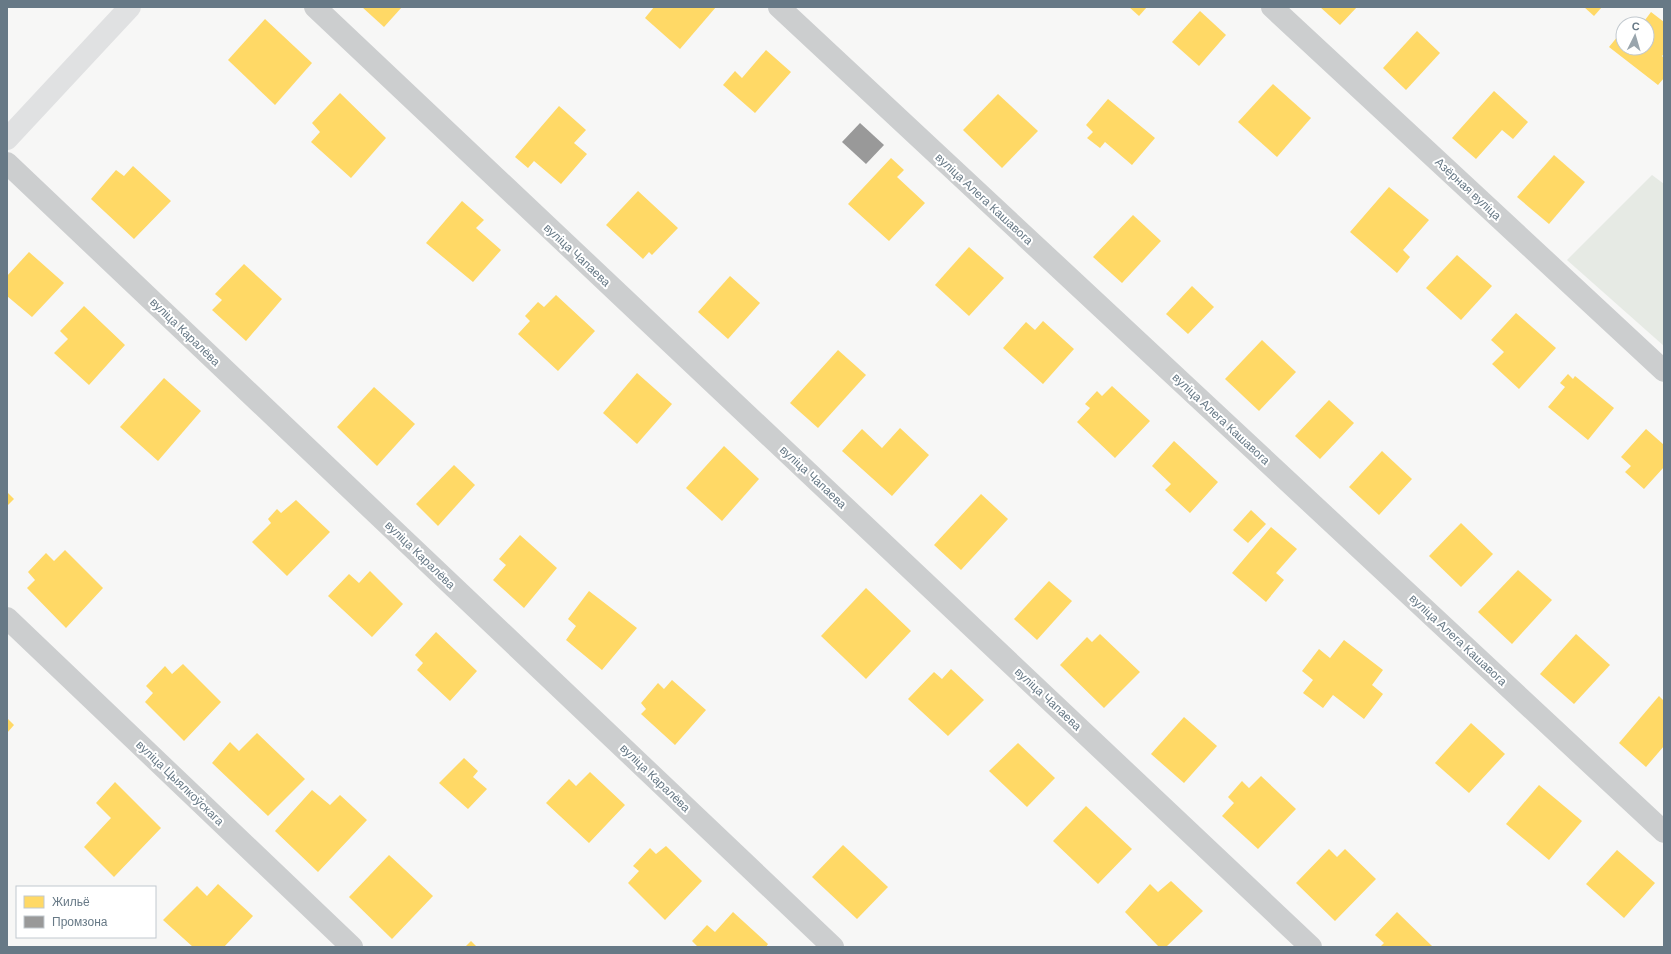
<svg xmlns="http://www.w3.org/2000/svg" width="1671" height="954" viewBox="0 0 1671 954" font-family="Helvetica,sans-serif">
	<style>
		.park { fill: #e6eae4 }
		.homes { fill: #ffd966 }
		.industry { fill: #999 }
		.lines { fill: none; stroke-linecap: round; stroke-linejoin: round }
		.street { stroke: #cccecf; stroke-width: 22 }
		.secondary { stroke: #e0e1e2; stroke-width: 22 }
		.labels { text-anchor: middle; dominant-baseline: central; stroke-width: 4; stroke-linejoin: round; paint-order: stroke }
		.street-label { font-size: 12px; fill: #677986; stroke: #fff }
	</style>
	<rect width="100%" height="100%" fill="#f7f7f6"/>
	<polygon class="park" points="1652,175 1664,184 1664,346 1567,260"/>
	<g class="homes">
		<polygon points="362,7 402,7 384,27"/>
		<polygon points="654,7 716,7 680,49 645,18"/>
		<polygon points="1129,7 1147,7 1139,16"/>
		<polygon points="1320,7 1357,7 1340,25"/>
		<polygon points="1584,7 1602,7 1594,16"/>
		<polygon points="1200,11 1226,35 1199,66 1172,42"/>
		<polygon points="1651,12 1664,22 1664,54 1662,56 1664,58 1664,78 1658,85 1609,47 1623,30 1623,48 1647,48 1647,24 1642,24"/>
		<polygon points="265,19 312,63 275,105 228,60"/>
		<polygon points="1417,31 1440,53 1406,90 1383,68"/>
		<polygon points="766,50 791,72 755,113 723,85 735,71 742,78"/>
		<polygon points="1273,84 1311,118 1277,157 1238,122"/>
		<polygon points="1494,91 1528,122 1513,139 1502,130 1476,159 1452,138"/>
		<polygon points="340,93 386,138 351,178 311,142 320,132 312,123"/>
		<polygon points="998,94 1038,131 1002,168 963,130"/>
		<polygon points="1108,99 1155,138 1132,165 1105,142 1100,148 1087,138 1093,132 1086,125"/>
		<polygon points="559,106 586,130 574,143 587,154 561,184 534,161 528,168 515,157"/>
		<polygon points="1554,155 1585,182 1549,224 1517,197"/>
		<polygon points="891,158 904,170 897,177 925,203 889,241 848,204"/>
		<polygon points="133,166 171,201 134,239 91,199 116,170 124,176"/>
		<polygon points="1389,187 1429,220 1403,250 1410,257 1397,273 1350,232"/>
		<polygon points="638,191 678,228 652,255 649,252 643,259 606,225"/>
		<polygon points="462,201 484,220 476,228 501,250 473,282 426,243"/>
		<polygon points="1133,215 1161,241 1122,283 1093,257"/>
		<polygon points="969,247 1004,278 969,316 935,285"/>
		<polygon points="29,252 64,283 32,317 7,296 7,276"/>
		<polygon points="1457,255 1492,286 1461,320 1426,288"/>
		<polygon points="244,264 282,299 246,341 212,310 222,300 215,294"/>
		<polygon points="730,276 760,303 728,339 698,312"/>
		<polygon points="1192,286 1214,307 1188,334 1166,314"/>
		<polygon points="556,295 595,331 558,371 518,334 530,321 525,316 538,302 544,307"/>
		<polygon points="84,306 125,345 89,385 54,353 68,339 60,331"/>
		<polygon points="1516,313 1556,348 1519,389 1492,364 1504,352 1491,340"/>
		<polygon points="1043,321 1074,349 1043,384 1003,348 1026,322 1035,330"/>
		<polygon points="1262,340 1296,372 1259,411 1225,379"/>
		<polygon points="838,350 866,375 818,428 790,403"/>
		<polygon points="637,373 672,404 637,444 603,413"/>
		<polygon points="1568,374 1573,379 1575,376 1614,408 1588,440 1548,407 1565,387 1560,383"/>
		<polygon points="164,378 201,411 158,461 120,427"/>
		<polygon points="1112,386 1150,421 1115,458 1077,422 1090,408 1085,404 1097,391 1102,396"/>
		<polygon points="374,387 415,424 377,466 337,427"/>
		<polygon points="1329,400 1354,423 1320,459 1295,436"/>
		<polygon points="900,428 929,455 892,496 842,451 862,429 882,448"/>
		<polygon points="1646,429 1664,445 1664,467 1644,489 1625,472 1631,466 1621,457"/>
		<polygon points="1174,441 1218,482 1190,513 1165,490 1171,484 1152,466"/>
		<polygon points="724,446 759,479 722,521 686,488"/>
		<polygon points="1382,451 1412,479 1379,515 1349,487"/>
		<polygon points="454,465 475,485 438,526 416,504"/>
		<polygon points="7,492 14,499 7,506"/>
		<polygon points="981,494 1008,519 961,570 934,545"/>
		<polygon points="296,500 330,532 287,576 252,542 271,523 268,519 277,509 281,513"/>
		<polygon points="1251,510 1266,524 1248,543 1233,530"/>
		<polygon points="1461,523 1493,554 1461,587 1429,556"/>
		<polygon points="1271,527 1297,549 1276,573 1284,580 1266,602 1232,573"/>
		<polygon points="520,535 557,568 524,608 493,580 506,565 499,559"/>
		<polygon points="65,550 103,588 66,628 27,588 35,580 28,572 46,553 54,561"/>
		<polygon points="1518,570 1552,600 1512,644 1478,612"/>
		<polygon points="370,571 403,604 372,637 328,596 349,574 359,583"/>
		<polygon points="1049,581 1072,601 1037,640 1014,619"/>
		<polygon points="866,588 911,631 866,679 821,636"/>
		<polygon points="589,591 637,628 602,670 566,640 576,626 568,619"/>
		<polygon points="436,632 477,671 450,701 417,670 423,663 415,655"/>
		<polygon points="1100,634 1140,672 1104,708 1060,665 1087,637 1092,642"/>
		<polygon points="1576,634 1610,665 1574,704 1540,674"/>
		<polygon points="1344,640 1383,670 1372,685 1383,694 1364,719 1333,695 1323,708 1303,693 1313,680 1302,671 1319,649 1330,658"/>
		<polygon points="183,664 221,702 184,741 145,702 153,693 146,686 165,666 172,674"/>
		<polygon points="951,669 984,700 948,736 908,699 934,672 942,679"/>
		<polygon points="672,680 706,710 675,745 641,714 646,709 641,703 658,683 664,689"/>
		<polygon points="1659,696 1664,701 1664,746 1646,767 1619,743"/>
		<polygon points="1184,717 1217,746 1184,783 1151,754"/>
		<polygon points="7,718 14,725 7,733"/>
		<polygon points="1471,723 1505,754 1469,793 1435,763"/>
		<polygon points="257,733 305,779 268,816 212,763 230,742 239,751"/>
		<polygon points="1018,743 1055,778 1027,807 989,771"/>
		<polygon points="464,758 478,771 473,777 487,789 468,809 439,783"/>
		<polygon points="590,772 625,805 589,843 546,803 569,779 576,786"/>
		<polygon points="1261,776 1296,809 1258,849 1222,816 1234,803 1228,797 1242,781 1249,788"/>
		<polygon points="115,782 161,828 114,877 84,847 111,818 96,803"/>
		<polygon points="1539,785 1582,821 1549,860 1506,824"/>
		<polygon points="312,790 330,805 340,795 367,820 318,872 275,831"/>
		<polygon points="1086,806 1132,849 1098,884 1053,841"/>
		<polygon points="843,845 888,887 857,919 812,877"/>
		<polygon points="666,846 702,881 665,920 628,883 639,871 633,866 650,848 656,854"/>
		<polygon points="1329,849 1337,857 1345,849 1376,879 1335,921 1296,883"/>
		<polygon points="1617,850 1655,883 1624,918 1586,884"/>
		<polygon points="389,855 433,896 392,939 349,897"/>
		<polygon points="1171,881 1203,911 1166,947 1159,947 1125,912 1150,884 1158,892"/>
		<polygon points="218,884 253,916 224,947 193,947 163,920 197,886 207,896"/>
		<polygon points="733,912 768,944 766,947 698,947 692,941 707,925 715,932"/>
		<polygon points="1397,912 1433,947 1380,947 1384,943 1375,935"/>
		<polygon points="471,941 477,947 465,947"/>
	</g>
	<polygon class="industry" points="860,123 884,145 866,164 842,142"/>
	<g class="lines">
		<g class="street">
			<polyline points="315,7 1311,947"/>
			<polyline points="779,7 1664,832"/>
			<polyline points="1272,7 1664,371"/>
			<polyline points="7,163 833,947"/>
			<polyline points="7,618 352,947"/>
		</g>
		<polyline class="secondary" points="7,139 130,7"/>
	</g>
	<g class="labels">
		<g class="street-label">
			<text transform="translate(1468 189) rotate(43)">Азёрная вуліца</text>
			<text transform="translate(984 199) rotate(43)">вуліца Алега Кашавога</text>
			<text transform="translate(577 255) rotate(43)">вуліца Чапаева</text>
			<text transform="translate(185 332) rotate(44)">вуліца Каралёва</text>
			<text transform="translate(1221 419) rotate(43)">вуліца Алега Кашавога</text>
			<text transform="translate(813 477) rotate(43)">вуліца Чапаева</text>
			<text transform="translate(420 555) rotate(44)">вуліца Каралёва</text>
			<text transform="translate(1458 640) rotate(43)">вуліца Алега Кашавога</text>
			<text transform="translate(1048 699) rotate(43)">вуліца Чапаева</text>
			<text transform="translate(655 778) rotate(44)">вуліца Каралёва</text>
			<text transform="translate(180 783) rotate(44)">вуліца Цыялкоўскага</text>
		</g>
	</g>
	<rect width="1671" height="954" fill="none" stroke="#677986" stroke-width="16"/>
	<rect x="16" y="886" width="140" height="52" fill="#ffffff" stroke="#c2c9cf"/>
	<rect x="24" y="896" width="20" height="12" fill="#ffd966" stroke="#c2c9cf"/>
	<text x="52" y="906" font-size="12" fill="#677986">Жильё</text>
	<rect x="24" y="916" width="20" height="12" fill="#999999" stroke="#c2c9cf"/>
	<text x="52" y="926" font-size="12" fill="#677986">Промзона</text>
	<g transform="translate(1635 36) rotate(5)"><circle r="19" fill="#ffffff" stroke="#c2c9cf"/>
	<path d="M0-3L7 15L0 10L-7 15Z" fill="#99a5ad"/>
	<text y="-6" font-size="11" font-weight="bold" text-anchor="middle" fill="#677986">С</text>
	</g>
</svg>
